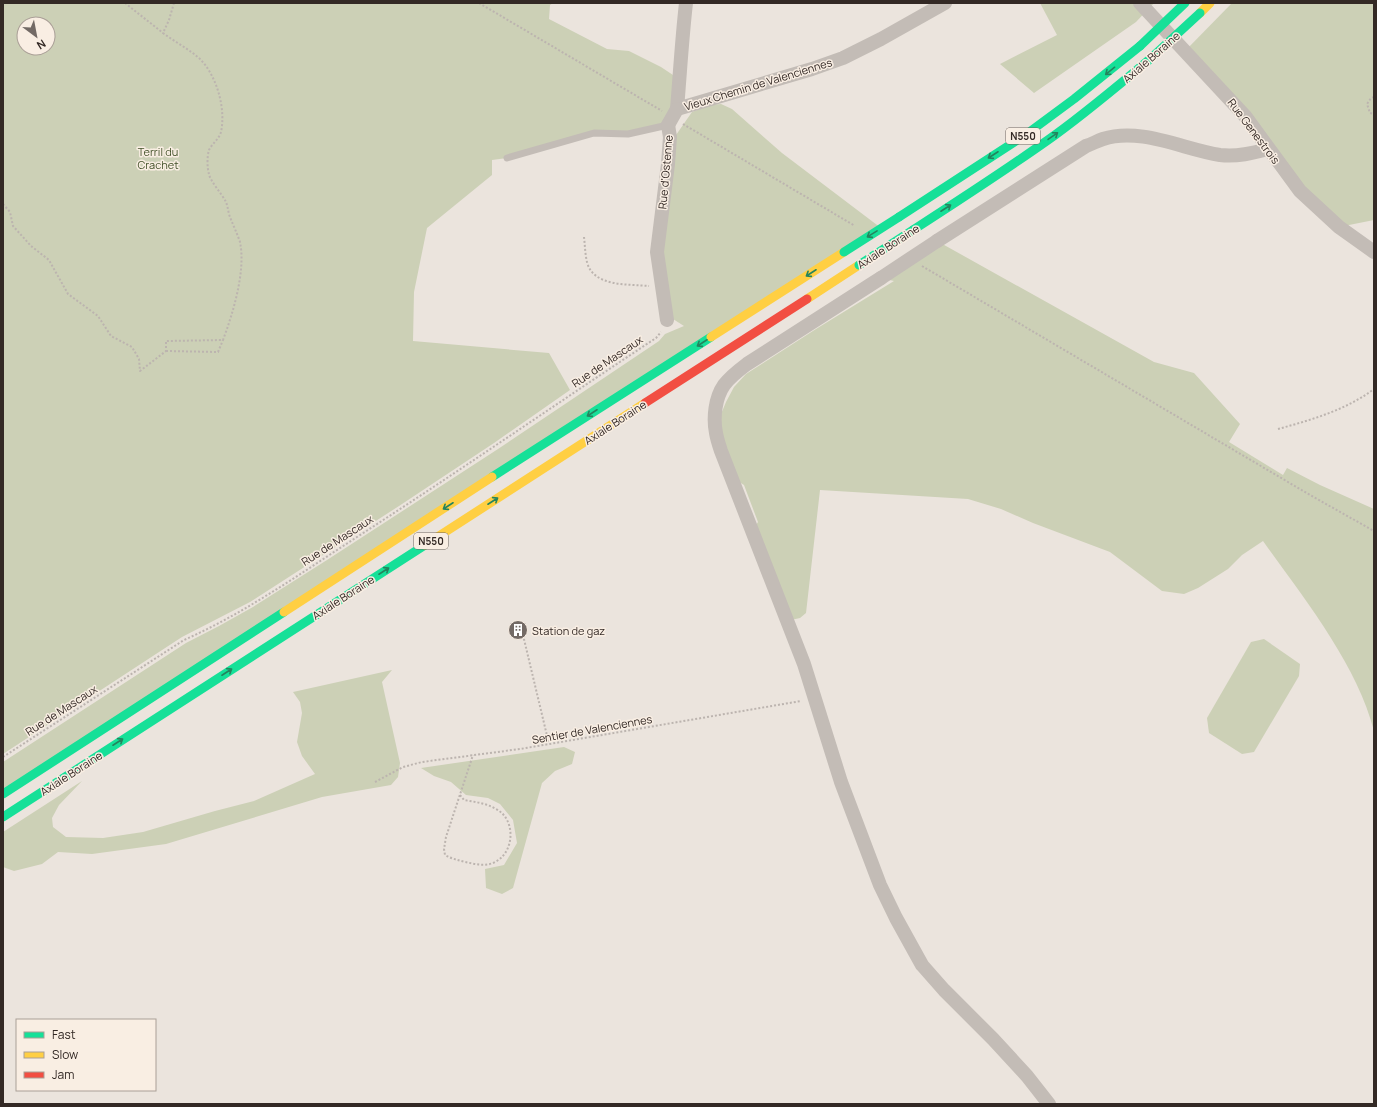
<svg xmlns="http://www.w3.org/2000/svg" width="1377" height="1107" viewBox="0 0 1377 1107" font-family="Manrope,sans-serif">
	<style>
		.green { fill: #ccd0b6; fill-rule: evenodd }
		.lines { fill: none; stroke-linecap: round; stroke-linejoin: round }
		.path { stroke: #bcb4af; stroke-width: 2; stroke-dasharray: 2 2; stroke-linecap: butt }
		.lane { stroke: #c3bcb6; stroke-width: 7 }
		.street { stroke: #c3bcb6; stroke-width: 14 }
		.fast { stroke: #16e098; stroke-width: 9 }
		.slow { stroke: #ffcf43; stroke-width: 9 }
		.jam { stroke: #f24e42; stroke-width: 9 }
		.street-bridge { stroke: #c3bcb6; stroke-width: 14 }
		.fast-bridge { stroke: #16e098; stroke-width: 9 }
		.oneway { stroke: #24845e }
		.labels { text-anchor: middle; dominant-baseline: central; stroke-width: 3; stroke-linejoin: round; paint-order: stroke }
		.shield { fill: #f9eee3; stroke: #6e645e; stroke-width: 1 }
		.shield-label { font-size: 10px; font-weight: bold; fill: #332925 }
		.street-label { font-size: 11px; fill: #332925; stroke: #f9eee3 }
		.park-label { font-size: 11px; fill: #435229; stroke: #f9eee3 }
		.poi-label { font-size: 11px; fill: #332925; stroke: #f9eee3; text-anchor: start }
	</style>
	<rect width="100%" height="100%" fill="#ebe4dd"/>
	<g class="green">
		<path d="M 3,3 L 553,3 L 550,5 L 549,19 L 607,49 L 629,51 L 661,67 L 679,79 L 668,125 L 628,134 L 594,133 L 507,158 L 492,160 L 492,175 L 427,228 L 414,292 L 413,341 L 549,353 L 570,390 L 494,443 L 399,506 L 250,602 L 182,637 L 3,754 ZM 24,24 L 48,24 L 48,48 L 24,48 Z"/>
		<polygon points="1040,3 1154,3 1136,22 1034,93 1000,64 1057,35"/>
		<polygon points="1232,3 1374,3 1374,220 1339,227 1185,51"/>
		<polygon points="721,104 732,109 782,153 881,228 3,794 3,762 186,643 219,626 253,607 327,560 498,449 659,341 665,334 684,326 673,319 659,270 676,135 692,112 710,105"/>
		<path d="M 937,241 L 1154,362 L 1194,373 L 1240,424 L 1229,442 L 1283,475 L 1287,468 L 1320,485 L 1374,509 L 1374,731 C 1357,664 1303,597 1263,541 L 1242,555 L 1228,569 L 1198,588 L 1184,594 L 1162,591 L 1110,552 L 1033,523 L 1001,509 L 968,499 L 820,490 L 806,613 L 800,618 L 791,620 L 755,527 L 758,522 L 744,485 L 736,480 L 718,430 L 719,419 L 726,402 L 734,387 L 746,374 L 816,329 L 894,281 L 881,278 Z"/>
		<polygon points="1264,639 1300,664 1299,676 1254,752 1242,754 1209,733 1207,718 1251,642"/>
		<polygon points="392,670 382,682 400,763 398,777 391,785 322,797 166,844 92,854 58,852 42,864 14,871 3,867 3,832 82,781 59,805 52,818 53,827 66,837 103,838 143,832 215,811 254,801 315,774 302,756 297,742 302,713 300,702 293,692"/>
		<polygon points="564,747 575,752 572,764 555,771 542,783 513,888 502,894 486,888 485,869 504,865 517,843 513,820 500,804 488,798 466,795 451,782 434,776 421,768"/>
	</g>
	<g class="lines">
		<g class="path">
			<polyline points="125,3 163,33"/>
			<polyline points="479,3 662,111"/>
			<polyline points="1374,97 1371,98 1367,104 1370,113 1374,114"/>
			<polyline points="683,124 855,226"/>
			<path d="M 3,204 L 10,212 L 13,226 L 31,246 L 49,260 L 68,294 L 98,316 L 111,336 L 132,347 L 139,359 L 140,371 L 166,351 L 166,341 L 223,340 C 233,313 246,271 240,242 C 237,233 233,225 230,217 C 228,212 228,207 226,202 C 222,194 210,181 209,174 C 207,168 207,156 209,150 C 212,144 219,139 221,132 C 226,109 217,76 200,59 C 189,49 175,42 163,33 L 169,20 L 174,3"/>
			<path d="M 584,237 C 585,245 585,254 587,262 C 593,287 628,284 649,286"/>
			<polyline points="922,266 1310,495 1374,531"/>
			<polyline points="166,351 218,352 223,340"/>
			<path d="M 1278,429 C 1311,420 1346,410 1374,389"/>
			<polyline points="523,635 549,744"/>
			<path d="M 3,757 L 184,640 C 245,613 301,573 357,537 C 458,472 556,404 656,338 L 661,332"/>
			<polyline points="375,782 403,767 422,762 520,749 801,701"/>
			<path d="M 460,795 L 464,800 C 475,802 486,803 496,809 C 516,819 515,852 495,862 C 486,867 475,864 465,862 C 458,860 452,859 445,855 L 444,849 L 446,837 L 473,755"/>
		</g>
		<polyline class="lane" points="507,158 594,133 628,134 668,125"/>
		<g class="street">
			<path d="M 686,3 C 682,38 680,73 677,109 L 812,69 L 843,58 L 881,39 L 945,3"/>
			<polyline points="1140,3 1245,116 1300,191 1339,227 1374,252"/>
			<path d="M 937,241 L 1086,146 C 1092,144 1097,141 1103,139 C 1140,127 1183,149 1220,155 C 1237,157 1253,153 1268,149"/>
			<path d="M 881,278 L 747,364 C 739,370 730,377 724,385 C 715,398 713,418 716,433 C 717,439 719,445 721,451 L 804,664 L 841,782 L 880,885 L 896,918 L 922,965 L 944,990 L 993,1039 L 1027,1076 L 1049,1104"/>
			<polyline points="667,320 657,252 668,164 670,137 668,125"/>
		</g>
		<g class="fast">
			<polyline points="899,217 1028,133 1074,99 1140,46"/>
			<path d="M 913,230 C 961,199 1009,168 1055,135 C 1088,111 1119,85 1150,59"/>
			<polyline points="492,477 711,337"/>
			<polyline points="3,794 284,612"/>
			<polyline points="3,817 425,545"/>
		</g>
		<g class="slow">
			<polyline points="1200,13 1210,3"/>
			<polyline points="807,299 859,265"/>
			<polyline points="711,337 844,252"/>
			<polyline points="425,545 645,403"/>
			<polyline points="284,612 492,477"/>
		</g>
		<polyline class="jam" points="645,403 807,299"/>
		<g class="street-bridge">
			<polyline points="668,125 677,109"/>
			<polyline points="881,278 937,241"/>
		</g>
		<g class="fast-bridge">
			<polyline points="1140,46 1185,3"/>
			<polyline points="1150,59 1200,13"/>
			<polyline points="844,252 899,217"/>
			<polyline points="859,265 913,230"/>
		</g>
	</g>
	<defs><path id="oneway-shaft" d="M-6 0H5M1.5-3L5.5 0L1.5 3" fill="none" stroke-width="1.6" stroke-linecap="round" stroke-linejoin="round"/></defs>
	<g class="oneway">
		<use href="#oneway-shaft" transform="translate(1110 71) rotate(141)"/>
		<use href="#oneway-shaft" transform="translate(1053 136) rotate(-35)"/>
		<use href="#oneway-shaft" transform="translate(993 155) rotate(147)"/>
		<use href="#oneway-shaft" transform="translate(946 208) rotate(-33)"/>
		<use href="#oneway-shaft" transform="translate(872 234) rotate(148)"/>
		<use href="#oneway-shaft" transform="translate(811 273) rotate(147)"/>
		<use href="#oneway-shaft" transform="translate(702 343) rotate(147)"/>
		<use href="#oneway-shaft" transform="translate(592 413) rotate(147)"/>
		<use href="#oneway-shaft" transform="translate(493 501) rotate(-33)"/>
		<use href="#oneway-shaft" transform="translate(448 506) rotate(147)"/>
		<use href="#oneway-shaft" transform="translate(384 571) rotate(-33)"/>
		<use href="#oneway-shaft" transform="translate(227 672) rotate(-33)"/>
		<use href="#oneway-shaft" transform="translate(118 742) rotate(-33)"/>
	</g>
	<defs>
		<symbol id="building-disc" viewBox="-11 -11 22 22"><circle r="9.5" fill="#736a65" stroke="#f9eee3"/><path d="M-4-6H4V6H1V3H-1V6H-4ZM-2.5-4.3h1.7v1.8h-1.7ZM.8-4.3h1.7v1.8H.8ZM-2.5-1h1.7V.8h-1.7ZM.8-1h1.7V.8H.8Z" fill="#fff"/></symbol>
	</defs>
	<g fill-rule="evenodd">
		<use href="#building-disc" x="507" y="619" width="22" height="22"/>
	</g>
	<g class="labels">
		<g class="shield">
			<rect x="1006" y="128" width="34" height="16" rx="3"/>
			<rect x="414" y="533" width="34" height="16" rx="3"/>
		</g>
		<g class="shield-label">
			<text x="1023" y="136">N550</text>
			<text x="431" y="541">N550</text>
		</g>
		<g class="street-label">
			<text transform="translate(1151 57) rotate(-41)">Axiale Boraine</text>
			<text transform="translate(758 84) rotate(-17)">Vieux Chemin de Valenciennes</text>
			<text transform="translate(1254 131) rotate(53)">Rue Genestrois</text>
			<text transform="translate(665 172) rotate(-85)">Rue d'Ostenne</text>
			<text transform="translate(888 246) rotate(-33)">Axiale Boraine</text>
			<text transform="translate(607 361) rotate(-34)">Rue de Mascaux</text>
			<text transform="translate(615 422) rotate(-33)">Axiale Boraine</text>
			<text transform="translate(337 540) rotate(-33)">Rue de Mascaux</text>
			<text transform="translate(343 597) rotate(-33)">Axiale Boraine</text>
			<text transform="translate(61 710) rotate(-33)">Rue de Mascaux</text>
			<text transform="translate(592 729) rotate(-10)">Sentier de Valenciennes</text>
			<text transform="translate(71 773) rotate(-33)">Axiale Boraine</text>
		</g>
		<g class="park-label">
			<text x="158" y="151">Terril du<tspan x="158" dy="13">Crachet</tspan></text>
		</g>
		<g class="poi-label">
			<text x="532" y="630">Station de gaz</text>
		</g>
	</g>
	<rect width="1377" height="1107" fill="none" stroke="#332925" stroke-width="8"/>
	<rect x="16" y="1019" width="140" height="72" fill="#f9eee3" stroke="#aa9f97"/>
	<rect x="24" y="1032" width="20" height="6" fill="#16e098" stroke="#aa9f97"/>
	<text x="52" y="1039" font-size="12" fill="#332925">Fast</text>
	<rect x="24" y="1052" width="20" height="6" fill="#ffcf43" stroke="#aa9f97"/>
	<text x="52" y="1059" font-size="12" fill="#332925">Slow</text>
	<rect x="24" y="1072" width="20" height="6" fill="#f24e42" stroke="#aa9f97"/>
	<text x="52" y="1079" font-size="12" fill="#332925">Jam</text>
	<g transform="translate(36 36) rotate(148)"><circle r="19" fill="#f9eee3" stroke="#aa9f97"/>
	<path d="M0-3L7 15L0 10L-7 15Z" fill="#736a65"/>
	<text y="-6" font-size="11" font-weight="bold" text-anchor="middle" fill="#332925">N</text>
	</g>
</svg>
